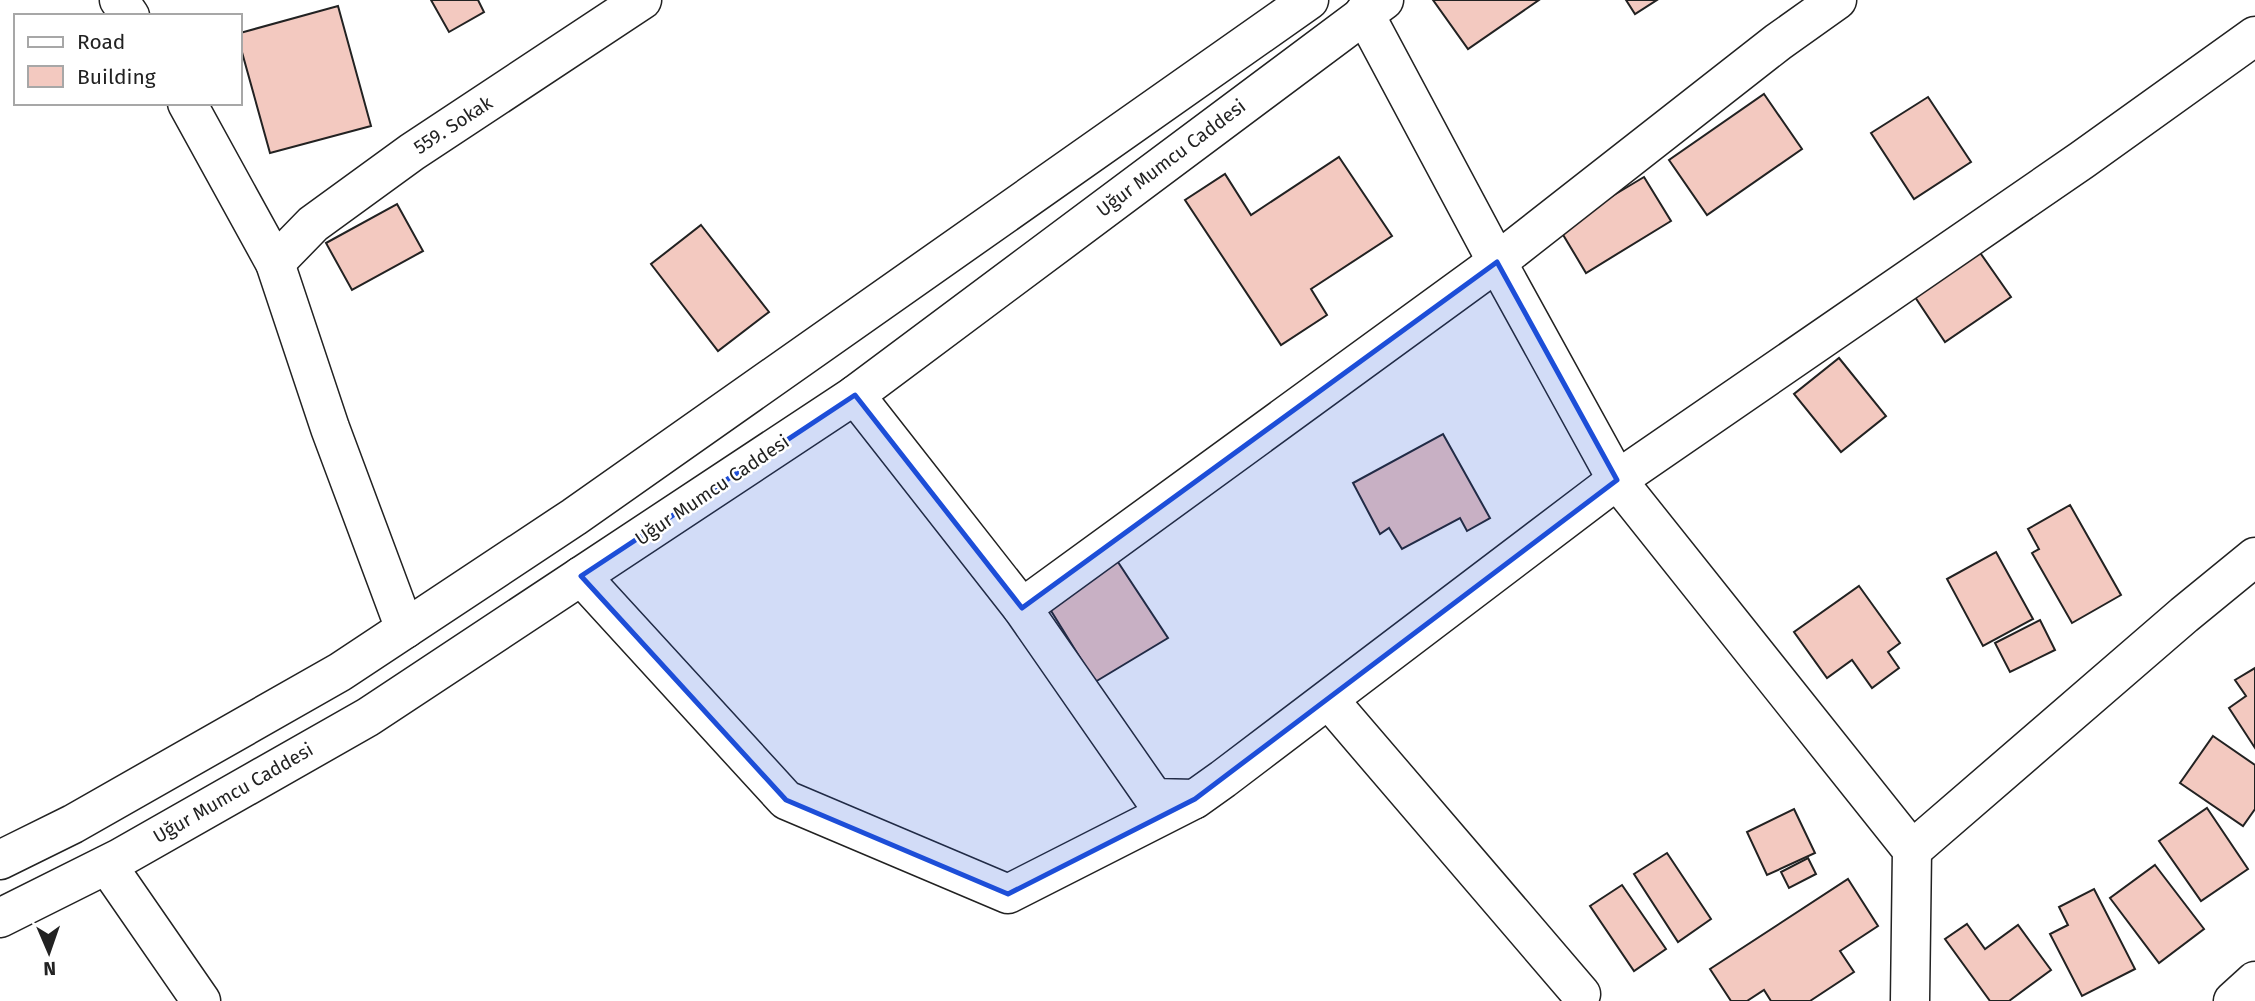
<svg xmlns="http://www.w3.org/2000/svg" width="2255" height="1001" viewBox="0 0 2255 1001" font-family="'Fira Sans',sans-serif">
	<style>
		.building { fill: #f3c9c0; stroke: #222; stroke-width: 2 }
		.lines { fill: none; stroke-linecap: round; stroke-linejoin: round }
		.minor-casing { stroke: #222; stroke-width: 41 }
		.minor { stroke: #fff; stroke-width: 38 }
		.marked { fill: #1d4ed8; fill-opacity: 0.2; stroke: #1d4ed8; stroke-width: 5; stroke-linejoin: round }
		.labels { text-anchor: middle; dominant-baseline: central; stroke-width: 5; stroke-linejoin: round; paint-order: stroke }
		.street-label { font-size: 19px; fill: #222; stroke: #fff }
	</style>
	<rect width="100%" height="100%" fill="#fff"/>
	<g class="building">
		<polygon points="431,0 478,0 484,12 449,32"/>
		<polygon points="1433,0 1539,0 1468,49"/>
		<polygon points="1626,0 1657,0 1635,14"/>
		<polygon points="338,6 371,126 270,153 240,45 240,33"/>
		<polygon points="1764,94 1802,149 1707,215 1669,160"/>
		<polygon points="1928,97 1971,162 1914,199 1871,133"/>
		<polygon points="1339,157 1392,236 1311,289 1327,315 1281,345 1185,200 1225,174 1251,215"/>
		<polygon points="1644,177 1671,221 1586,273 1559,228"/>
		<polygon points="397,204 423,251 352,290 326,243"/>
		<polygon points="701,225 769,312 718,351 651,264"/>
		<polygon points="1974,244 2011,297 1945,342 1909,288"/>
		<polygon points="1839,358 1886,416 1841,452 1794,394"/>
		<polygon points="1443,434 1490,518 1467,531 1460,518 1402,549 1389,528 1380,534 1353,483"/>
		<polygon points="2070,505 2121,595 2072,623 2032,553 2039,549 2028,529"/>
		<polygon points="1996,552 2033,619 1983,646 1947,579"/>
		<polygon points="1112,553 1168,638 1095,682 1045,601"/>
		<polygon points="1859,586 1900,643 1888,652 1899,668 1872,688 1852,660 1827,678 1794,632"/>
		<polygon points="2040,620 2055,650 2010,672 1995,643"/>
		<polygon points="2255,668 2255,748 2229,708 2246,696 2235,680"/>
		<polygon points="2213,736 2255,765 2255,809 2243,826 2180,783"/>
		<polygon points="2207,808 2248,869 2201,901 2159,841"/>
		<polygon points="1794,809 1815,853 1767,875 1747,832"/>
		<polygon points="1667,853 1711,919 1678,942 1634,874"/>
		<polygon points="1808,858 1816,874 1789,888 1781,872"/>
		<polygon points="2155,865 2204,929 2159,963 2110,898"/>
		<polygon points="1848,879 1878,926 1840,951 1854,972 1810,1001 1771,1001 1764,990 1747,1001 1731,1001 1710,969"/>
		<polygon points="1622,885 1666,949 1634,971 1590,906"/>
		<polygon points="2094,889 2135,969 2082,996 2050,934 2068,925 2059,907"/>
		<polygon points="1967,924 1985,949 2018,925 2051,970 2009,1001 1990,1001 1945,939"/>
	</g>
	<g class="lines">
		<defs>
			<g id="minor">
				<polyline points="119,0 130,16"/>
				<polyline points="1364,13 1497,262 1617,480 1912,850 1910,1001"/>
				<polyline points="187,103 275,263 330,428 405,629"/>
				<polyline points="275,263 313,224 412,152 642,0"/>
				<polyline points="855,395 1022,608 1154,798 1195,799 1223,779 1617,480 2082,160 2255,36"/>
				<polyline points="581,576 786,800 1008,894 1193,800"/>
				<polyline points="1022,608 1497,262 1778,42 1837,0"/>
				<polyline points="1329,700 1581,994"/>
				<polyline points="1912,850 2184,615 2255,557"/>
				<polyline points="0,860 73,824 340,672 574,517 1309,0"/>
				<polyline points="107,865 201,1001"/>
				<polyline points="0,918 120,858 368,717 855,395 1384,0"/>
				<polyline points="2233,1001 2255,981"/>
			</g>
		</defs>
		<use href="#minor" class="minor-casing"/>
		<use href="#minor" class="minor"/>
	</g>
	<path class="marked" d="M 1497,262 L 1617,480 L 1195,799 L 1008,894 L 786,800 L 581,576 L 855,395 L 1022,608 Z"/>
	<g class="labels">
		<g class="street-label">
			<text transform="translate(453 125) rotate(-33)">559. Sokak</text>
			<text transform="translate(1171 158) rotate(-37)">Uğur Mumcu Caddesi</text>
			<text transform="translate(712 490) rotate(-34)">Uğur Mumcu Caddesi</text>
			<text transform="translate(233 793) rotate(-30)">Uğur Mumcu Caddesi</text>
		</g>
	</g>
	<rect x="14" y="14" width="228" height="91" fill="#ffffff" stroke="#a7a7a7" stroke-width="2"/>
	<rect x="28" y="37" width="35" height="10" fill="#ffffff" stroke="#a7a7a7" stroke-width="2"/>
	<text x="77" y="49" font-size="21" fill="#222222">Road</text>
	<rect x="28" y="66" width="35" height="21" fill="#f3c9c0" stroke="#a7a7a7" stroke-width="2"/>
	<text x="77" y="84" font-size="21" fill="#222222">Building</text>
	<g transform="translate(49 952) rotate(178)" stroke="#ffffff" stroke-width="5" paint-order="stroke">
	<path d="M0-5L12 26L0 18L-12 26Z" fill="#222222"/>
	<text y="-10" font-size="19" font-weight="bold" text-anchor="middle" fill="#222222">N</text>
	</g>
</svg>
